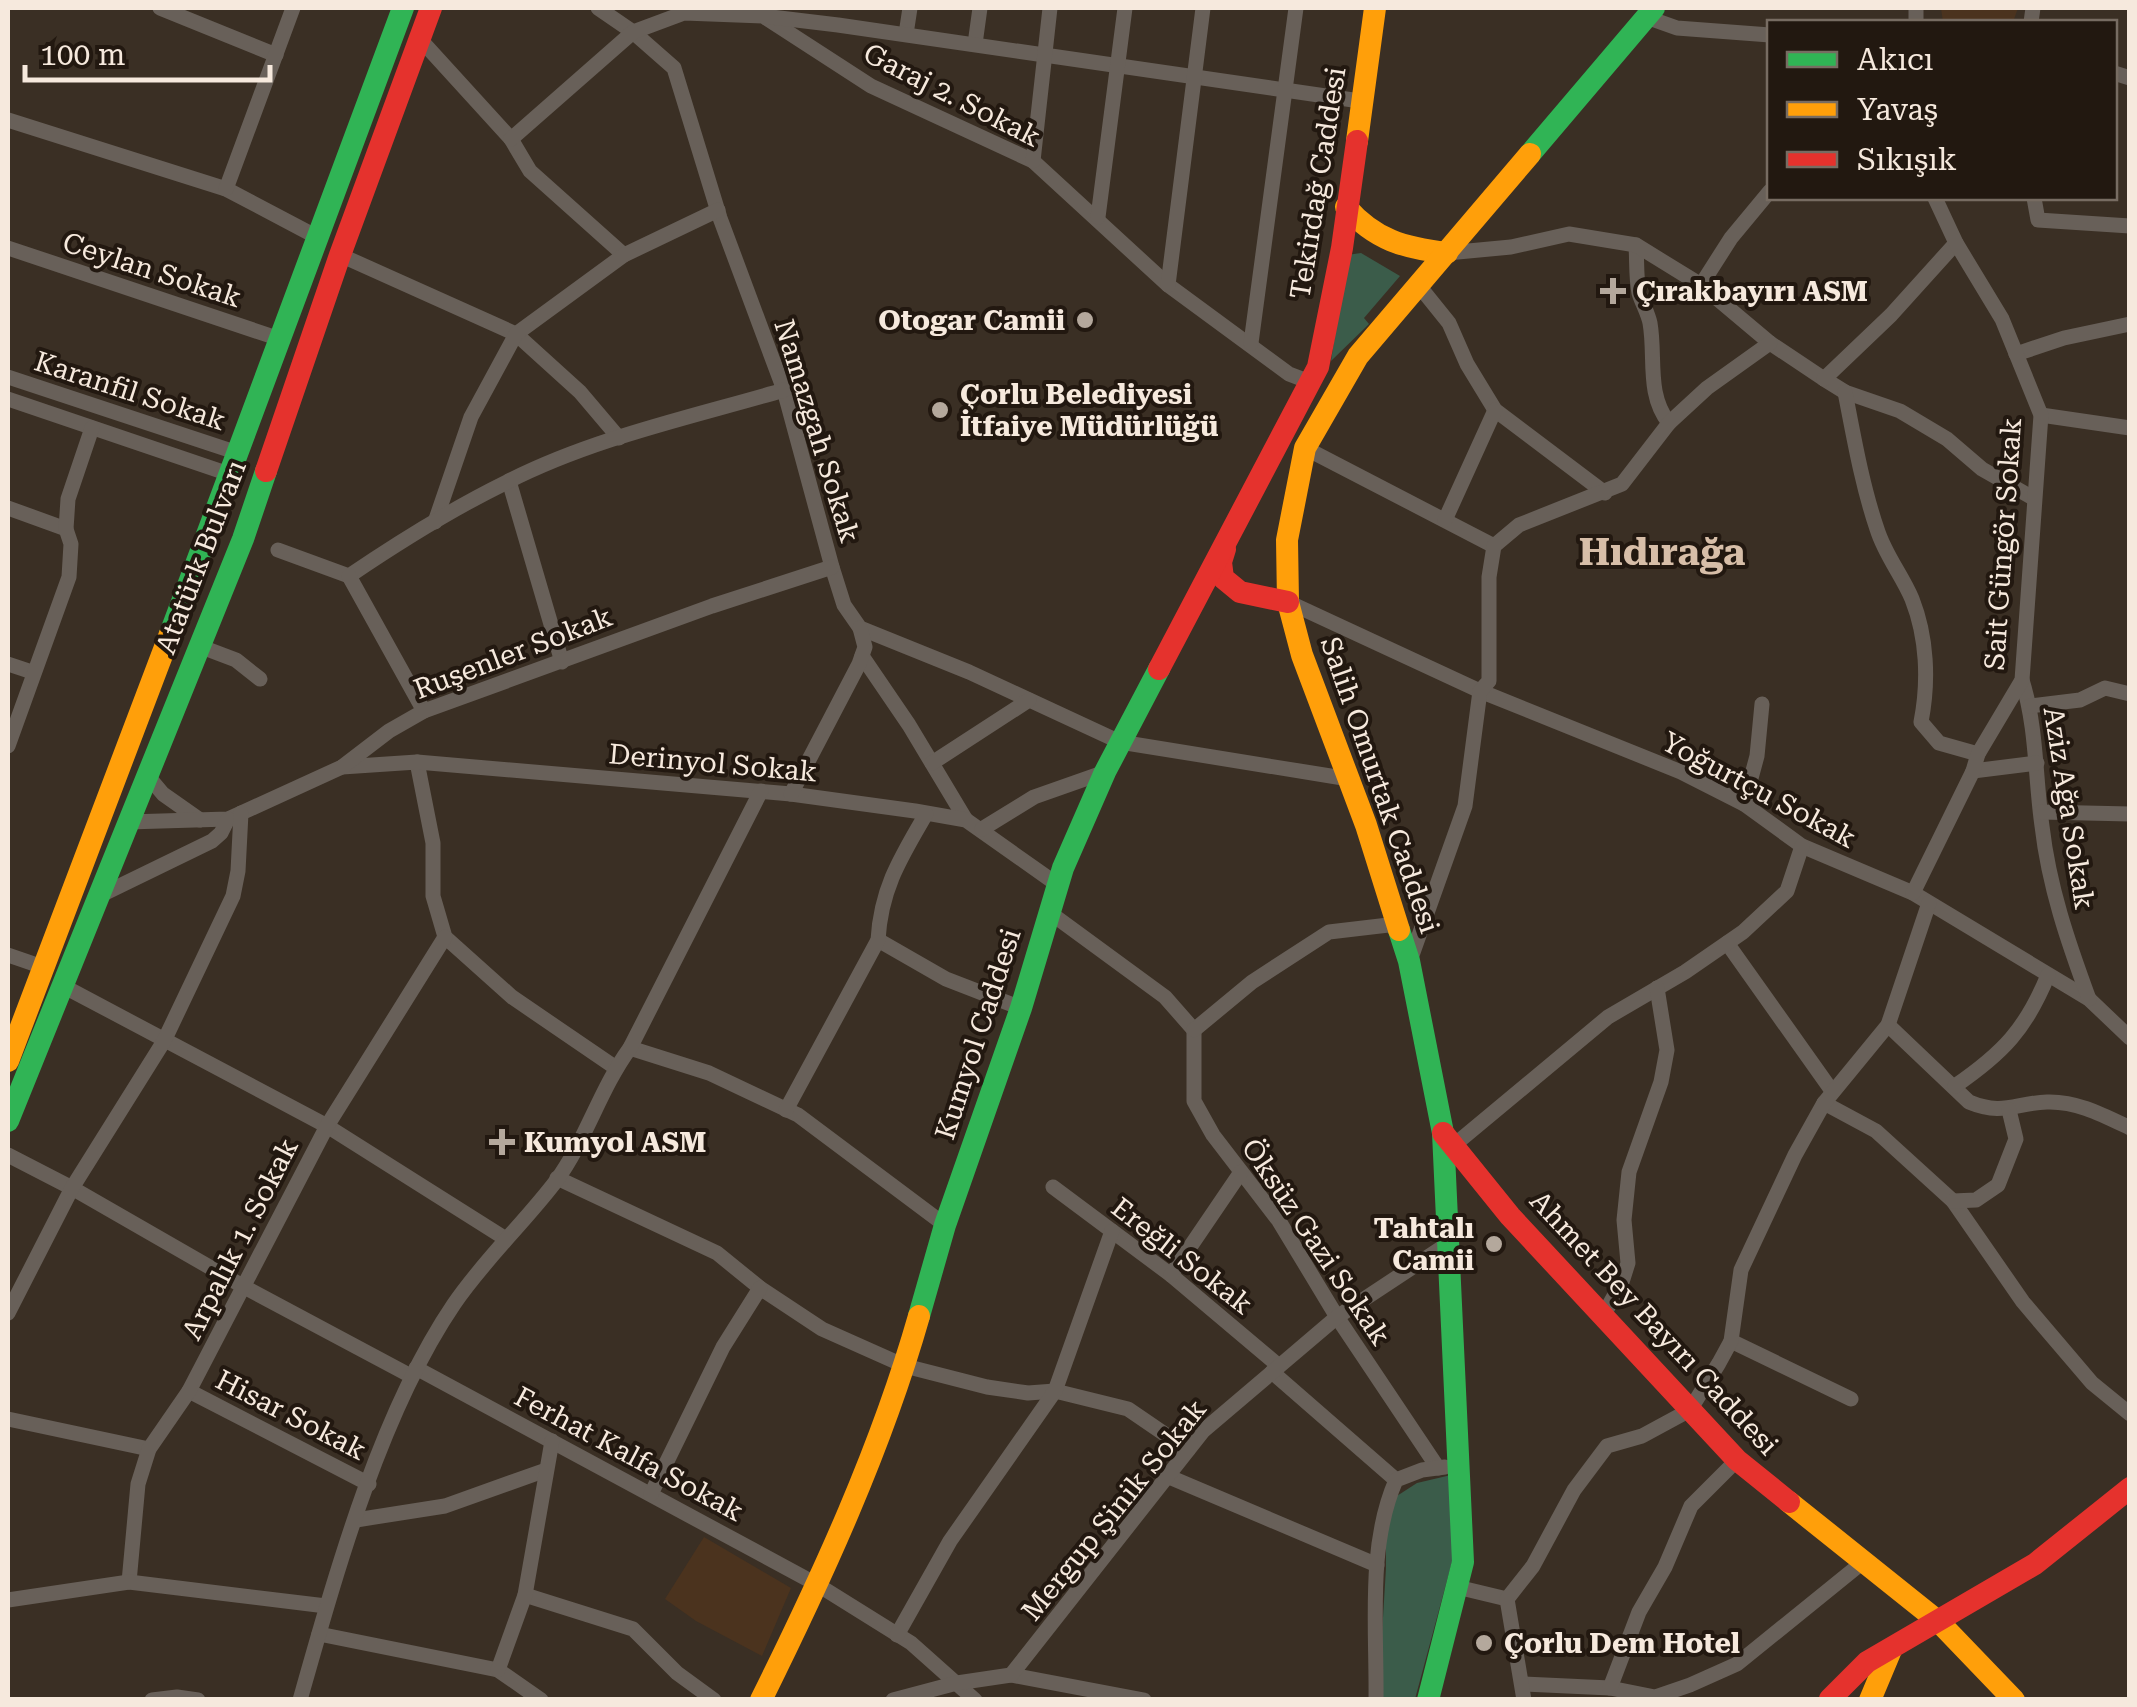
<svg xmlns="http://www.w3.org/2000/svg" width="2137" height="1707" viewBox="0 0 2137 1707" font-family="'Roboto Serif',serif">
	<style>
		.built { fill: #4b331e }
		.green { fill: #3b5c4a }
		.lines { fill: none; stroke-linecap: round; stroke-linejoin: round }
		.street { stroke: #686059; stroke-width: 15 }
		.fast { stroke: #30b455; stroke-width: 22 }
		.slow { stroke: #ff9f0a; stroke-width: 22 }
		.jam { stroke: #e5322d; stroke-width: 22 }
		.poi-dot { fill: #b4a89c; stroke: #221810; stroke-width: 4 }
		.labels { text-anchor: middle; dominant-baseline: central; stroke-width: 8; stroke-linejoin: round; paint-order: stroke }
		.street-label { font-size: 28px; fill: #f6e9dd; stroke: #221810 }
		.poi-label { font-size: 28px; font-weight: bold; fill: #f6e9dd; stroke: #221810; text-anchor: start }
		.district-label { font-size: 38px; font-weight: bold; fill: #d7bea8; stroke: #221810 }
	</style>
	<rect width="100%" height="100%" fill="#3a2f24"/>
	<g class="built">
		<polygon points="1941,8 2018,8 2013,22 1943,22"/>
		<polygon points="704,1537 791,1588 762,1656 696,1621 665,1599"/>
	</g>
	<g class="green">
		<polygon points="1361,253 1400,276 1364,318 1369,324 1331,361 1347,255"/>
		<polygon points="1451,1475 1453,1558 1415,1699 1378,1700 1386,1568 1386,1503 1417,1483"/>
	</g>
	<g class="lines">
		<g class="street">
			<polyline points="160,8 276,55"/>
			<polyline points="598,8 633,32 674,68 720,218 784,390 832,567 844,605 860,628 969,672 1120,742 1349,779"/>
			<polyline points="1916,8 1916,22"/>
			<polyline points="1646,17 1677,28 1770,35"/>
			<polyline points="766,18 871,86 1033,161 1168,285 1289,374 1310,382"/>
			<polyline points="2031,22 2033,8"/>
			<polyline points="906,34 910,8"/>
			<polyline points="419,38 511,139 530,171 624,255"/>
			<polyline points="975,44 980,8"/>
			<polyline points="2114,73 2130,78"/>
			<polyline points="8,120 226,189 317,237"/>
			<polyline points="511,139 633,32 684,13 763,16 838,25 1360,101"/>
			<polyline points="1033,161 1050,8"/>
			<polyline points="226,189 293,8"/>
			<polyline points="2034,198 2038,220 2130,226"/>
			<polyline points="1098,217 1125,8"/>
			<path d="M 1636,245 C 1637,261 1636,278 1639,293 C 1642,303 1648,313 1650,323 C 1656,357 1646,394 1669,423"/>
			<polyline points="8,248 280,339"/>
			<polyline points="1447,253 1511,247 1569,234 1636,245 1701,285 1770,343 1824,379 1845,392 1900,411 1947,439 1982,469 2033,498"/>
			<polyline points="340,255 516,334 580,392 619,438"/>
			<polyline points="1168,285 1203,8"/>
			<polyline points="1701,285 1731,238 1770,191"/>
			<polyline points="1420,287 1449,323 1467,364 1495,410 1605,493"/>
			<polyline points="1251,343 1296,8"/>
			<polyline points="2016,354 2064,338 2130,324"/>
			<polyline points="8,377 238,453"/>
			<polyline points="1824,379 1891,315 1956,243"/>
			<path d="M 1845,392 C 1854,438 1862,485 1877,529 C 1885,555 1902,575 1912,599 C 1927,637 1929,681 1921,722 L 1939,743 L 1978,754"/>
			<polyline points="8,399 229,474"/>
			<polyline points="2041,415 2130,428"/>
			<polyline points="1305,448 1494,546"/>
			<polyline points="509,481 562,662"/>
			<polyline points="8,508 66,529"/>
			<polyline points="1445,520 1495,410"/>
			<polyline points="435,522 471,417 516,334 624,255 718,210"/>
			<path d="M 278,550 L 349,576 C 399,542 452,509 507,482 C 593,438 692,417 784,390"/>
			<polyline points="349,576 424,711"/>
			<polyline points="1288,602 1480,691 1681,772 1744,804 1802,846 1913,893 2089,999 2130,1038"/>
			<polyline points="199,646 236,660 260,679"/>
			<polyline points="862,656 909,725 966,820"/>
			<polyline points="8,664 32,672"/>
			<path d="M 2022,680 C 2037,728 2035,777 2042,826 C 2049,887 2068,942 2089,999"/>
			<polyline points="2030,706 2080,700 2105,688 2130,694"/>
			<polyline points="8,746 69,577 71,544 66,529 68,499 92,428"/>
			<polyline points="417,762 433,843 433,896 445,937 512,997 616,1068"/>
			<polyline points="932,763 1029,700"/>
			<polyline points="342,767 417,762 791,794 915,811 966,820 1058,885"/>
			<polyline points="1973,771 2037,763"/>
			<polyline points="147,775 163,794 200,820"/>
			<polyline points="791,794 859,664 865,647 860,628"/>
			<polyline points="1744,804 1757,756 1762,704"/>
			<polyline points="2041,812 2130,814"/>
			<polyline points="128,822 228,819 342,767 389,731 424,711 712,606 832,567"/>
			<polyline points="982,829 1034,797 1105,772"/>
			<polyline points="1913,893 1973,771 1978,754 2022,680 2041,415 2002,319 1956,243 1935,198"/>
			<polyline points="101,895 212,841 221,833 228,819"/>
			<polyline points="1049,912 1165,997 1194,1030"/>
			<polyline points="878,940 946,979 1021,1008"/>
			<polyline points="1727,943 1832,1091"/>
			<polyline points="8,955 43,967"/>
			<polyline points="1411,958 1465,806 1480,691 1489,681 1489,577 1494,546 1519,525 1622,484 1669,423 1707,388 1770,343"/>
			<polyline points="63,986 327,1126 506,1239"/>
			<path d="M 1888,1025 L 1969,1102 C 2003,1116 2015,1103 2047,1102 C 2077,1101 2103,1115 2130,1128"/>
			<polyline points="1194,1030 1194,1101 1213,1135 1279,1221 1337,1317 1438,1468"/>
			<polyline points="1194,1030 1252,982 1329,932 1397,924"/>
			<polyline points="630,1048 709,1073 798,1115 945,1225"/>
			<path d="M 1955,1086 C 2003,1053 2026,1029 2048,975"/>
			<polyline points="1824,1103 1876,1131 1953,1201 2023,1302 2092,1383 2130,1414"/>
			<path d="M 786,1110 L 878,940 C 881,888 901,857 926,814"/>
			<polyline points="1453,1146 1608,1017 1685,972 1743,932 1787,891 1802,846"/>
			<polyline points="8,1155 72,1188 246,1288 411,1376"/>
			<polyline points="557,1178 717,1253 760,1288 822,1329 905,1366 987,1387 1028,1393 1055,1391 1128,1409 1188,1450"/>
			<polyline points="1053,1187 1171,1275 1279,1366"/>
			<polyline points="1953,1201 1976,1200 1998,1185 2016,1139 2009,1110"/>
			<polyline points="1171,1275 1241,1172"/>
			<polyline points="8,1313 72,1188 164,1041 233,896 238,871 241,813"/>
			<polyline points="1603,1316 1622,1282 1628,1263 1624,1220 1629,1172 1661,1082 1667,1050 1657,988"/>
			<polyline points="1731,1341 1851,1399"/>
			<polyline points="416,1368 818,1585 911,1643 975,1700"/>
			<polyline points="1272,1372 1396,1480"/>
			<polyline points="189,1391 369,1484"/>
			<polyline points="8,1419 149,1449"/>
			<polyline points="1167,1476 1377,1565"/>
			<polyline points="651,1494 723,1347 760,1288"/>
			<polyline points="356,1520 445,1506 546,1470"/>
			<polyline points="129,1582 138,1484 149,1449 189,1391 327,1126 445,937"/>
			<polyline points="1457,1587 1507,1599"/>
			<polyline points="525,1595 633,1629 677,1673 714,1700"/>
			<polyline points="8,1600 129,1582 326,1606"/>
			<polyline points="319,1634 498,1670 541,1700"/>
			<polyline points="897,1635 950,1541 1055,1391 1112,1231"/>
			<polyline points="498,1670 525,1595 552,1441"/>
			<polyline points="1011,1675 1144,1700"/>
			<polyline points="1522,1684 1610,1688 1655,1697 1690,1685 1737,1664 1863,1562"/>
			<polyline points="1610,1688 1639,1612 1665,1567 1691,1506 1737,1460"/>
			<polyline points="152,1700 177,1697 198,1700"/>
			<path d="M 300,1700 C 336,1573 380,1413 454,1304 C 484,1260 524,1223 556,1181 C 586,1140 600,1089 630,1048 L 761,791"/>
			<polyline points="893,1700 957,1683 1011,1675 1203,1431 1337,1317 1449,1243"/>
			<path d="M 1376,1700 C 1377,1628 1367,1546 1396,1480 L 1422,1470 L 1445,1467"/>
			<polyline points="1524,1700 1507,1599 1533,1566 1574,1490 1607,1446 1642,1436 1690,1410 1719,1363 1731,1341 1741,1270 1795,1155 1824,1103 1888,1025 1929,903"/>
		</g>
		<g class="fast">
			<polyline points="1530,154 1654,8"/>
			<polyline points="170,634 403,8"/>
			<polyline points="1399,930 1409,961 1443,1133 1463,1562 1428,1700"/>
			<polyline points="8,1121 243,539 266,471"/>
			<polyline points="919,1316 945,1225 1021,1008 1063,868 1105,772 1159,669"/>
		</g>
		<g class="slow">
			<polyline points="1357,141 1375,8"/>
			<path d="M 1346,207 C 1375,240 1404,248 1447,253"/>
			<polyline points="1399,930 1366,825 1302,655 1288,602 1287,540 1305,448 1358,356 1530,154"/>
			<polyline points="8,1061 170,634"/>
			<polyline points="1789,1502 1939,1622 2014,1700"/>
			<path d="M 761,1700 C 822,1577 881,1449 919,1316"/>
			<polyline points="1870,1700 1891,1650"/>
		</g>
		<g class="jam">
			<polyline points="266,471 340,255 431,8"/>
			<polyline points="1225,549 1221,562 1223,578 1240,592 1288,602"/>
			<polyline points="1159,669 1318,367 1342,248 1357,141"/>
			<polyline points="1443,1133 1510,1216 1737,1460 1789,1502"/>
			<polyline points="1830,1699 1867,1662 2035,1564 2130,1488"/>
		</g>
	</g>
	<g class="poi-dot">
		<path d="M1608 276h10v10h10v10h-10v10h-10v-10h-10v-10h10z"/>
		<circle cx="1085" cy="320" r="10"/>
		<circle cx="940" cy="410" r="10"/>
		<path d="M497 1127h10v10h10v10h-10v10h-10v-10h-10v-10h10z"/>
		<circle cx="1494" cy="1244" r="10"/>
		<circle cx="1484" cy="1643" r="10"/>
	</g>
	<g class="labels">
		<g class="street-label">
			<text transform="translate(952 95) rotate(27)">Garaj 2. Sokak</text>
			<text transform="translate(1318 183) rotate(-81)">Tekirdağ Caddesi</text>
			<text transform="translate(152 270) rotate(18)">Ceylan Sokak</text>
			<text transform="translate(130 391) rotate(18)">Karanfil Sokak</text>
			<text transform="translate(817 431) rotate(73)">Namazgah Sokak</text>
			<text transform="translate(2003 544) rotate(-86)">Sait Güngör Sokak</text>
			<text transform="translate(201 557) rotate(-69)">Atatürk Bulvarı</text>
			<text transform="translate(513 653) rotate(-21)">Ruşenler Sokak</text>
			<text transform="translate(713 763) rotate(5)">Derinyol Sokak</text>
			<text transform="translate(1380 785) rotate(71)">Salih Omurtak Caddesi</text>
			<text transform="translate(1759 790) rotate(28)">Yoğurtçu Sokak</text>
			<text transform="translate(2069 808) rotate(81)">Aziz Ağa Sokak</text>
			<text transform="translate(978 1034) rotate(-72)">Kumyol Caddesi</text>
			<text transform="translate(240 1239) rotate(-63)">Arpalık 1. Sokak</text>
			<text transform="translate(1316 1242) rotate(56)">Öksüz Gazi Sokak</text>
			<text transform="translate(1182 1256) rotate(38)">Ereğli Sokak</text>
			<text transform="translate(1654 1323) rotate(47)">Ahmet Bey Bayırı Caddesi</text>
			<text transform="translate(291 1415) rotate(27)">Hisar Sokak</text>
			<text transform="translate(629 1454) rotate(28)">Ferhat Kalfa Sokak</text>
			<text transform="translate(1114 1510) rotate(-51)">Mergup Şinik Sokak</text>
		</g>
		<g class="poi-label">
			<text x="1636" y="291">Çırakbayırı ASM</text>
			<text x="1065" y="320" text-anchor="end">Otogar Camii</text>
			<text x="960" y="394">Çorlu Belediyesi<tspan x="960" dy="32">İtfaiye Müdürlüğü</tspan></text>
			<text x="524" y="1142">Kumyol ASM</text>
			<text x="1474" y="1228" text-anchor="end">Tahtalı<tspan x="1474" dy="32">Camii</tspan></text>
			<text x="1504" y="1643">Çorlu Dem Hotel</text>
		</g>
		<g class="district-label">
			<text x="1662" y="552">Hıdırağa</text>
		</g>
	</g>
	<rect width="2137" height="1707" fill="none" stroke="#f6e9dd" stroke-width="20"/>
	<rect x="1767" y="20" width="350" height="180" fill="#221810" stroke="#776c62" stroke-width="2.5"/>
	<rect x="1787" y="52" width="50" height="15" fill="#30b455" stroke="#776c62" stroke-width="2.5"/>
	<text x="1857" y="70" font-size="30" fill="#f6e9dd">Akıcı</text>
	<rect x="1787" y="102" width="50" height="15" fill="#ff9f0a" stroke="#776c62" stroke-width="2.5"/>
	<text x="1857" y="120" font-size="30" fill="#f6e9dd">Yavaş</text>
	<rect x="1787" y="152" width="50" height="15" fill="#e5322d" stroke="#776c62" stroke-width="2.5"/>
	<text x="1857" y="170" font-size="30" fill="#f6e9dd">Sıkışık</text>
	<path d="M25 65v15h245v-15" fill="none" stroke="#f6e9dd" stroke-width="5"/>
	<text x="40" y="65" font-size="30" fill="#f6e9dd" stroke="#221810" stroke-width="8" paint-order="stroke">100 m</text>
</svg>
